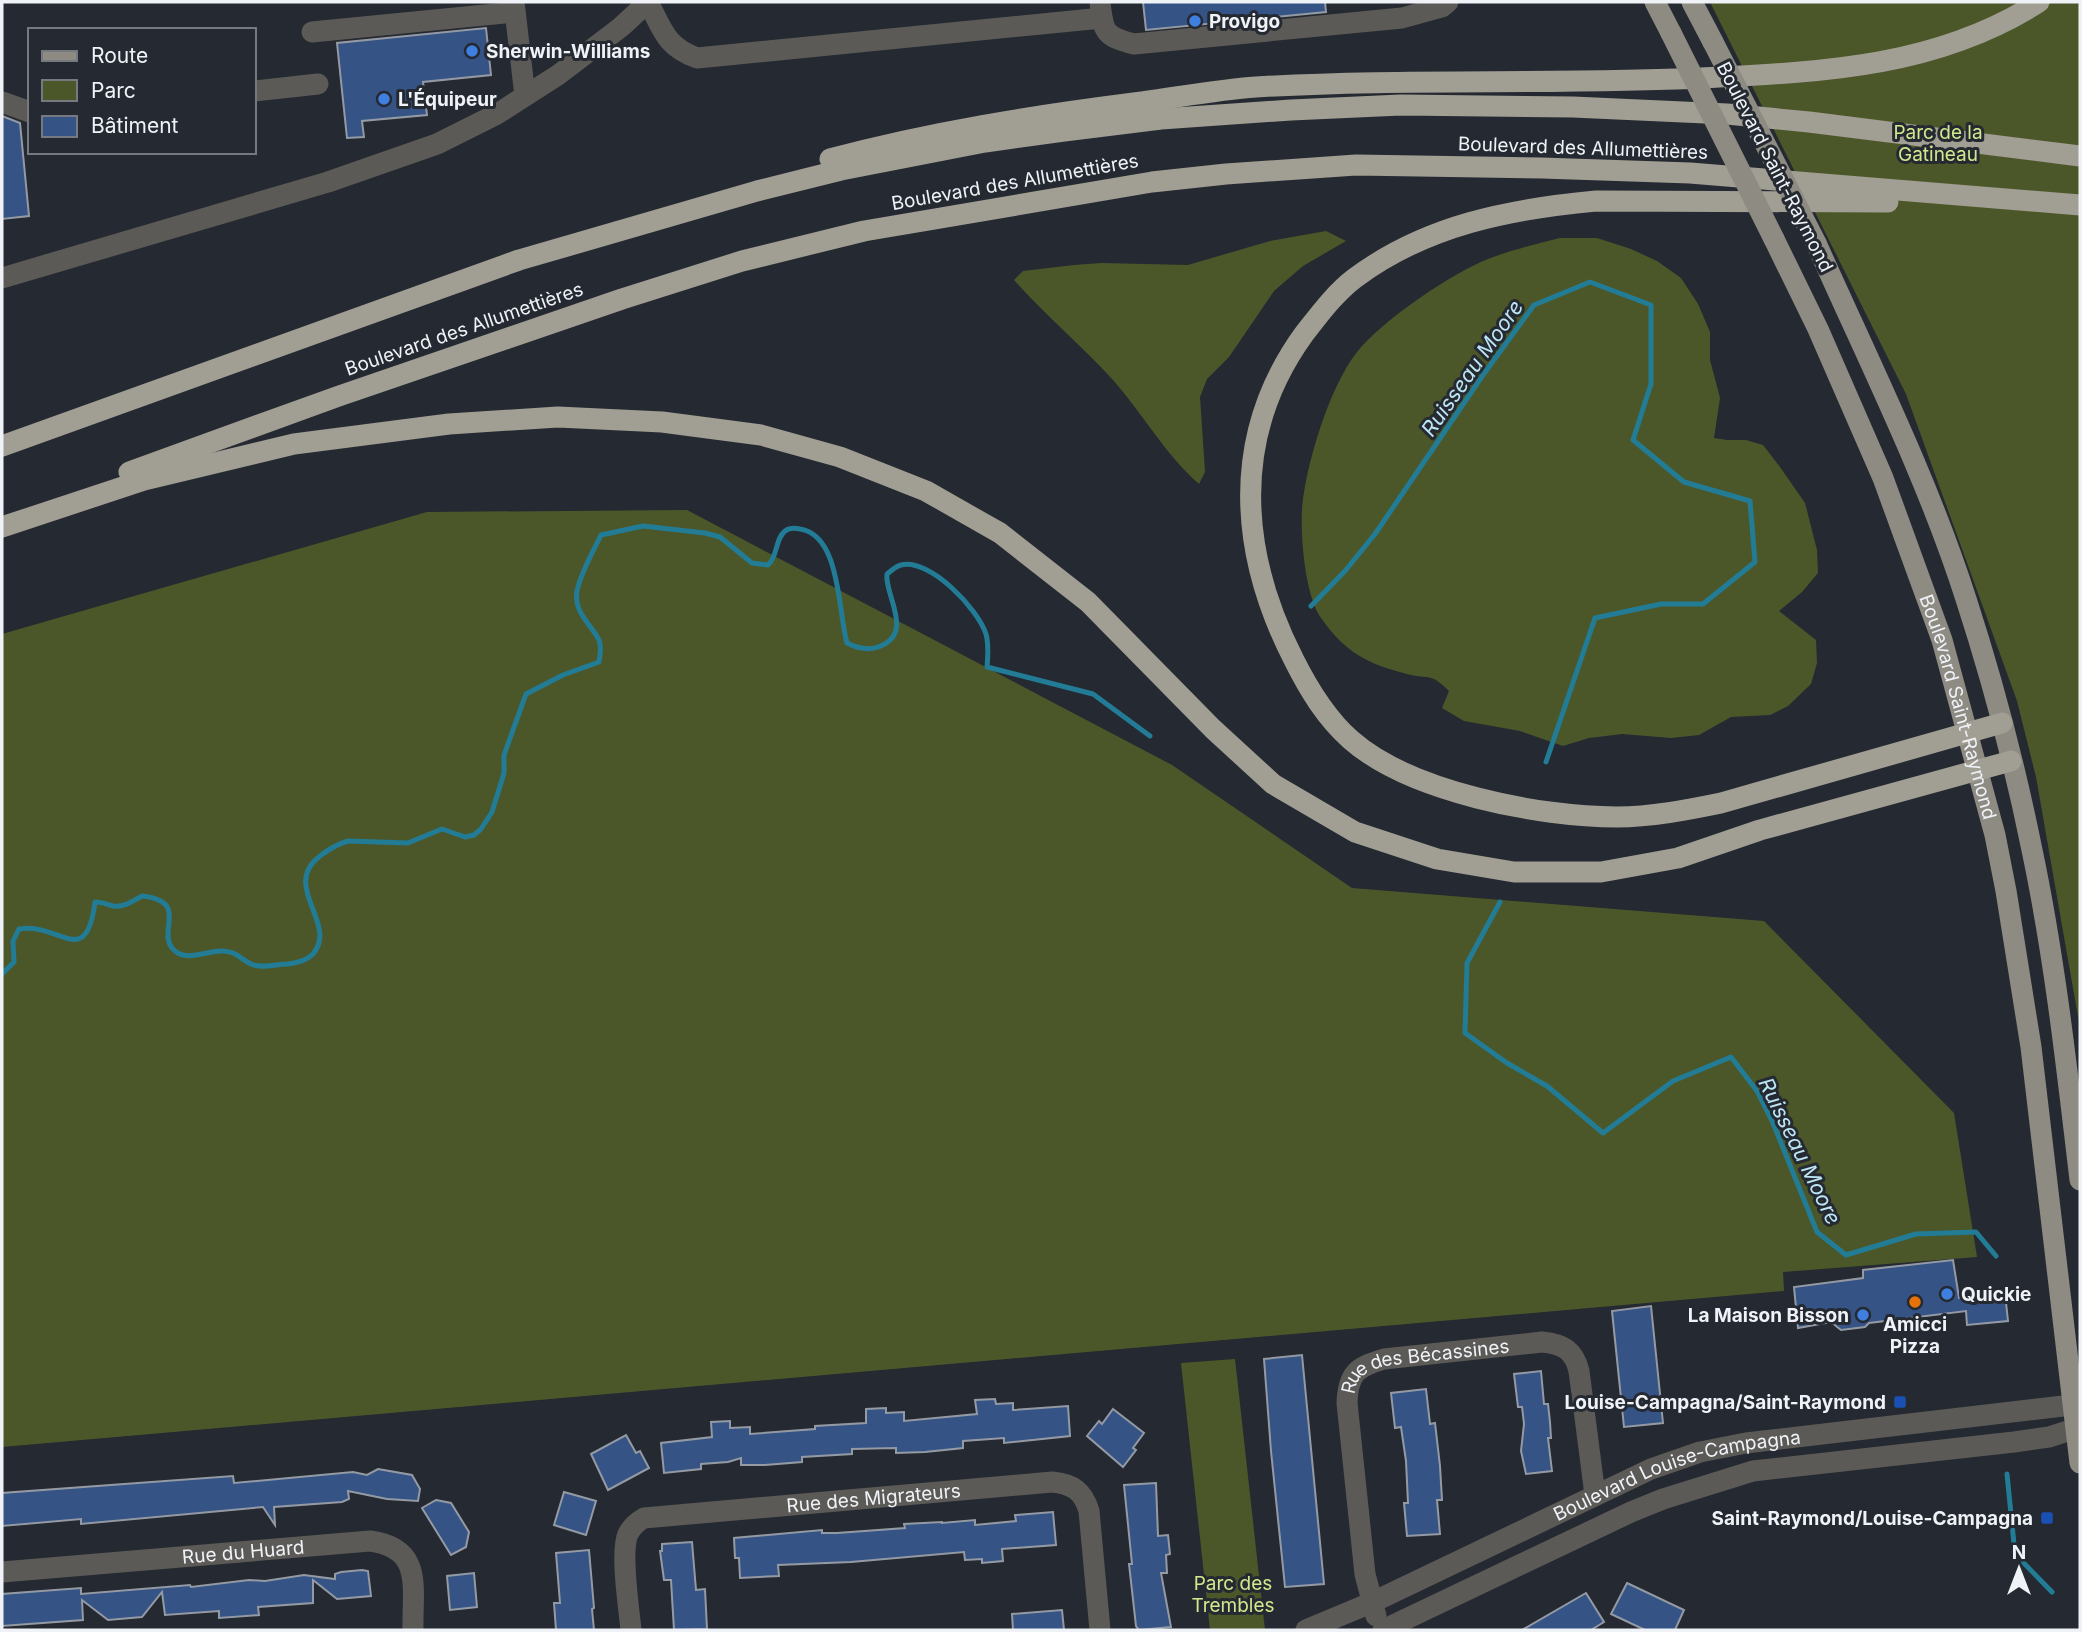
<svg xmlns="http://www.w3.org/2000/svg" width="2082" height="1632" viewBox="0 0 2082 1632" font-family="Inter,sans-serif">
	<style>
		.green { fill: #4c5729 }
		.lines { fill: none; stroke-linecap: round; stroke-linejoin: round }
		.stream { stroke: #227c96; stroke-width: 5 }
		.building { fill: #355385; stroke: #949aa4; stroke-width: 2 }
		.minor { stroke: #5c5a56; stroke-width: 21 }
		.major { stroke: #8d8b82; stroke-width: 21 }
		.highway { stroke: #a19e93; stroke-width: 21 }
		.major-bridge { stroke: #8d8b82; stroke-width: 21 }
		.shop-dot { fill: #3f7fe0; stroke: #252931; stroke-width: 2.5 }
		.food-dot { fill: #e8710a; stroke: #252931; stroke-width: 2.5 }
		.transit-dot { fill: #1a4fb4; stroke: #252931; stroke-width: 2.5 }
		.labels { text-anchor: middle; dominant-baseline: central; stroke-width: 6; stroke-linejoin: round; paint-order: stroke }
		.poi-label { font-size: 19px; font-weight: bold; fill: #eff2f7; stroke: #252931; text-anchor: start }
		.park-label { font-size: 19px; fill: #d1e88c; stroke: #252931 }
		.street-label { font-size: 19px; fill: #eff2f7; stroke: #252931 }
		.water-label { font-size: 21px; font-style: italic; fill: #bde6f5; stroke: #252931 }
	</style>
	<rect width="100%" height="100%" fill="#252931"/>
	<g class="green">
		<polygon points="1710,2 2080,2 2080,1028 2036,777 2017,701 1906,394"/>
		<path d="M 1326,231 L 1346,241 L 1303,266 L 1274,291 L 1229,357 L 1207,379 L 1200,397 L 1205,472 L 1199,484 C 1165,454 1143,414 1113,380 C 1081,345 1045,315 1014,280 L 1023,271 L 1074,265 L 1101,263 L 1188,265 L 1270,241 Z"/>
		<path d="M 1560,238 L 1597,238 L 1631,249 L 1657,261 L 1681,278 L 1698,304 L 1710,332 L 1710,360 L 1720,398 L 1714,438 L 1727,440 L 1746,440 L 1763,445 L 1780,467 L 1805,503 L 1817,550 L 1818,573 L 1802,592 L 1779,611 L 1816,640 L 1817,663 L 1811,684 L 1788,706 L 1770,715 L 1731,717 L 1699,735 L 1671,738 L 1622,734 L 1589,738 L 1563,746 L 1520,731 L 1464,721 L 1442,708 L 1449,691 C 1430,672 1431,680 1407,674 C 1367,664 1345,652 1321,618 C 1304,594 1299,527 1303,499 C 1309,455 1332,379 1362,346 C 1391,315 1449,275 1488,259 C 1511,250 1536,244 1560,238 Z"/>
		<polygon points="687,510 1172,765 1352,888 1764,921 1954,1113 1977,1257 1783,1272 1784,1291 2,1447 2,634 427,512"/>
		<polygon points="1235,1359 1265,1630 1210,1630 1181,1363"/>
	</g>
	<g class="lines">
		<g class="stream">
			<polyline points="1311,606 1345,571 1375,534 1483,375 1534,305 1590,282 1651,305 1651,384 1633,440 1684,482 1750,501 1755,562 1703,604 1661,604 1595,618 1546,762"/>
			<polyline points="1500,902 1467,963 1465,1033 1507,1063 1547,1086 1603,1133 1673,1081 1731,1057 1757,1091 1773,1123 1817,1232 1846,1255 1916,1234 1976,1232 1996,1256"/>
			<path d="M 2,974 L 14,962 L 13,941 L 19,929 C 60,922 86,971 95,902 C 102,902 106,904 113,906 C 123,908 133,901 142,896 C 189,901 158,930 172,948 C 185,964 207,950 223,951 C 235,951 241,959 251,964 C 262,969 277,964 288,964 C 297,963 307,960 313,954 C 339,924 280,886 320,856 C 329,849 338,844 348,841 L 408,843 L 442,829 L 465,837 L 474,835 L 481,829 L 492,812 L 504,773 L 504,755 L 526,694 L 563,675 L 599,662 C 600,655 602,647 599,640 C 591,624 573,612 577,591 C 581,572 593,552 601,535 L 643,526 L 705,533 L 720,537 L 752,563 L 768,565 C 778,556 775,539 785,531 C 789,528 795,528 800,529 C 841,535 838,613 847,643 C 857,648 867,651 878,647 C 916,634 884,595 887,574 C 891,571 896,566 901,565 C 930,558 978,609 986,634 C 989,645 988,656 987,667 L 1093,694 L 1150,736"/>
			<polyline points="2007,1474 2015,1554 2052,1592"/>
		</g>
	</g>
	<g class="building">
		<polygon points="1143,2 1325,2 1326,12 1146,30"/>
		<polygon points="486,28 491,75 423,82 427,115 362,121 364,137 347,138 337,43"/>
		<polygon points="2,116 20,123 29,216 2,219"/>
		<polygon points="1953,1260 1959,1298 2005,1293 2008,1321 1967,1325 1966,1311 1869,1323 1865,1327 1841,1330 1831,1322 1798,1328 1794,1287 1863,1278 1863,1270"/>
		<polygon points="1651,1306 1663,1423 1624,1427 1612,1311"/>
		<polygon points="1302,1355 1324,1584 1285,1587 1271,1451 1264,1359"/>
		<polygon points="1541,1371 1544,1404 1548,1404 1550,1422 1551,1438 1548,1438 1552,1471 1526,1474 1521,1451 1524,1424 1522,1407 1518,1407 1514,1374"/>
		<polygon points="1426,1389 1430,1424 1435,1423 1440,1466 1442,1500 1437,1500 1440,1534 1407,1536 1404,1503 1408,1503 1406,1461 1401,1427 1395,1428 1391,1393"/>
		<polygon points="995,1399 996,1404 1013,1403 1013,1410 1068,1406 1070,1436 1004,1443 1004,1438 963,1441 963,1448 925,1452 896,1453 896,1448 852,1449 852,1454 802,1457 802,1462 765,1465 741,1465 741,1458 728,1462 701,1464 701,1469 664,1473 661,1443 712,1437 711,1422 730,1421 730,1428 750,1427 750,1434 815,1429 815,1426 866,1423 866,1409 886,1408 886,1413 904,1412 904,1421 977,1414 975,1400"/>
		<polygon points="1113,1409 1144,1433 1133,1448 1136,1450 1123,1467 1087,1436 1099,1421 1102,1424"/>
		<polygon points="626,1435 636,1453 640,1451 649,1468 608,1490 591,1454"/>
		<polygon points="378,1469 412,1475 420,1489 418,1501 387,1499 348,1491 349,1499 342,1502 274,1507 275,1525 263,1507 81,1524 81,1519 2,1526 2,1493 233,1476 234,1483 353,1472 367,1475"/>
		<polygon points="1156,1483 1158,1536 1168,1535 1170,1554 1166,1555 1167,1573 1161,1573 1171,1627 1139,1630 1136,1626 1129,1564 1132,1564 1124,1485"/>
		<polygon points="564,1492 596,1501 586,1535 554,1525"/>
		<polygon points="436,1500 451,1503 469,1532 466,1547 451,1555 422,1508"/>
		<polygon points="1053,1512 1056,1545 1002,1549 1003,1561 982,1563 982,1559 965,1560 964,1552 851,1562 778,1565 779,1576 740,1578 739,1558 735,1558 734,1538 822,1530 822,1533 837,1533 905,1528 904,1524 942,1522 942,1523 975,1520 975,1525 1016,1521 1015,1515"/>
		<polygon points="692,1542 696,1590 705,1589 707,1629 674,1630 671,1580 664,1580 660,1551 662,1551 662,1544"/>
		<polygon points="589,1550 594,1608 592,1609 594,1630 556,1630 554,1603 560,1603 556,1553"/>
		<polygon points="362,1570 368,1571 371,1596 337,1599 313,1580 313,1603 258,1607 259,1615 219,1618 219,1611 165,1615 162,1592 142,1617 108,1620 82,1600 83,1620 2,1626 2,1594 81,1588 81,1594 190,1585 191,1587 249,1580 265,1581 304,1575 335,1579 335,1574 341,1572"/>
		<polygon points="474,1573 477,1607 450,1610 447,1576"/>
		<polygon points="1627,1583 1684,1610 1675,1630 1645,1630 1611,1614"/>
		<polygon points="1586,1593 1604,1622 1591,1630 1522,1630"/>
		<polygon points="1062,1610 1064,1630 1013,1630 1012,1614"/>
	</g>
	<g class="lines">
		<g class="minor">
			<polyline points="514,2 525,96"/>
			<path d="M 648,2 C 663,30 665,46 697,58 L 1102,18"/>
			<path d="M 1100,2 C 1103,31 1104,37 1134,44 L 1402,18 L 1442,7 L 1448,2"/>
			<polyline points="312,32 515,12"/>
			<polyline points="254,91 318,84"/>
			<polyline points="2,102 30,112"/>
			<polyline points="2,278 328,182 437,144 497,114 558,75 621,27 648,2"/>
			<path id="s1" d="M 2,1572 L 370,1541 C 424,1548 412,1588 413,1630"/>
			<path id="s2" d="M 1376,1616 L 1365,1574 L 1347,1403 C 1348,1373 1357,1367 1384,1359 L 1542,1342 C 1563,1344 1574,1350 1579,1371 L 1595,1495"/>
			<path id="s3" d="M 631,1630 C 629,1608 620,1552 628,1534 C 632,1526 637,1522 644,1518 L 1052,1482 C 1073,1484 1083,1491 1089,1511 L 1100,1630"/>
			<path id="s4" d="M 1306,1630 L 1373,1602 L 1651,1469 L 1700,1452 L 1746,1443 L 2072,1405"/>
			<polyline points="1383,1630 1631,1512 1663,1499 1753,1471 2014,1442 2049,1437 2077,1428"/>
		</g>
		<g class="major">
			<polyline points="1655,2 1671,33"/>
			<polyline points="1692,2 1713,42"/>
			<path id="s5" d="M 1774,239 L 1818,329 L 1883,478 L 1942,640 L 1995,835 L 2006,891 L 2031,1047 L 2080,1463"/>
			<path d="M 1816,243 C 1868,360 1927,477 1966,599 C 1993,682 2015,766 2032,850 C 2055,959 2067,1070 2080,1180"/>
		</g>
		<g class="highway">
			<path d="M 830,159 C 930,132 1032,116 1134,103 C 1174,98 1215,90 1256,87 C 1404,78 1553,85 1701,78 C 1820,72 1936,68 2039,2"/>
			<path d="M 1888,202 L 1596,201 C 1510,209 1426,225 1355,278 C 1335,293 1319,315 1304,334 C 1230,436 1239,553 1294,660 C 1309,690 1326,718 1351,740 C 1410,792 1540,817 1617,817 C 1651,817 1687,810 1721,803 L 2002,723"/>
			<polyline points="2,446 519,260 757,191 841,170 985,142 1064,131 1161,119 1291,110 1401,105 1573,107 1727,114 1809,122 2080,156"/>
			<polyline points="129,472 339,396 622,299 742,261 864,231 1152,182 1226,174 1356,165 1542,168 1690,173 2080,205"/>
			<polyline points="2,527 144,480 294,444 449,424 558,417 662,422 761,435 840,457 926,491 1000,533 1088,602 1213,729 1273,784 1355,832 1437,859 1514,872 1601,872 1678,858 1760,830 2011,761"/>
		</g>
		<g class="major-bridge">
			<polyline points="1671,33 1774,239"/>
			<polyline points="1713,42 1816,243"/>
		</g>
	</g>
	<g class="shop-dot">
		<circle cx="1195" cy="21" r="7"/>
		<circle cx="472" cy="51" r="7"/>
		<circle cx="384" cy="99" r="7"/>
		<circle cx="1947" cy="1294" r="7"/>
		<circle cx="1863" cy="1315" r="7"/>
	</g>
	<circle class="food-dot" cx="1915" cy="1302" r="7"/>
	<g class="transit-dot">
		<rect x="1893" y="1395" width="14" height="14" rx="3.5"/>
		<rect x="2040" y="1511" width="14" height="14" rx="3.5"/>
	</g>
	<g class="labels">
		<g class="poi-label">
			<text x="1209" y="21">Provigo</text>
			<text x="486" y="51">Sherwin-Williams</text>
			<text x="398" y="99">L'Équipeur</text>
			<text x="1961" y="1294">Quickie</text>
			<text x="1849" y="1315" text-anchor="end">La Maison Bisson</text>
			<text x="1915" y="1324" text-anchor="middle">Amicci<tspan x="1915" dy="22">Pizza</tspan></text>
			<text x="1886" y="1402" text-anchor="end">Louise-Campagna/Saint-Raymond</text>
			<text x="2033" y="1518" text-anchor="end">Saint-Raymond/Louise-Campagna</text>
		</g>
		<g class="park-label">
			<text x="1938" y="132">Parc de la<tspan x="1938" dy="22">Gatineau</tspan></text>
			<text x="1233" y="1583">Parc des<tspan x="1233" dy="22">Trembles</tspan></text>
		</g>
		<g class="street-label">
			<text transform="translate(1583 148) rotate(2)">Boulevard des Allumettières</text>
			<text transform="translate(1775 167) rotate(63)">Boulevard Saint-Raymond</text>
			<text transform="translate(1015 182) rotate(-10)">Boulevard des Allumettières</text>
			<text transform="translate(464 329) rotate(-19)">Boulevard des Allumettières</text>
			<text stroke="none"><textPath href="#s5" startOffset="504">Boulevard Saint-Raymond</textPath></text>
			<text stroke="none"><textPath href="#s2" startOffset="315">Rue des Bécassines</textPath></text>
			<text stroke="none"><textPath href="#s4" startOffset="404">Boulevard Louise-Campagna</textPath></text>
			<text stroke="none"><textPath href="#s3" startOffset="350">Rue des Migrateurs</textPath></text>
			<text stroke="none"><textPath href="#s1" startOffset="242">Rue du Huard</textPath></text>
		</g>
		<g class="water-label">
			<text transform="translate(1472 368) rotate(-55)">Ruisseau Moore</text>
			<text transform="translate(1800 1151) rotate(64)">Ruisseau Moore</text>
		</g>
	</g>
	<rect width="2082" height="1632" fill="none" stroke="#eff2f7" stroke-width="7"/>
	<rect x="28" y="28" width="228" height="126" fill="#252931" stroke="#767980" stroke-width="2"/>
	<rect x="42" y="51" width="35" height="10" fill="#8d8b82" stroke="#767980" stroke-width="2"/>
	<text x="91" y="63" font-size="21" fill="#eff2f7">Route</text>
	<rect x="42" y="80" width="35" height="21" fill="#4c5729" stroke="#767980" stroke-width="2"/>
	<text x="91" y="98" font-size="21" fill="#eff2f7">Parc</text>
	<rect x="42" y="116" width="35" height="21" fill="#355385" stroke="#767980" stroke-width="2"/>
	<text x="91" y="133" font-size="21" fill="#eff2f7">Bâtiment</text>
	<g transform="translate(2019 1569)" stroke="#252931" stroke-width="5" paint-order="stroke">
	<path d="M0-5L12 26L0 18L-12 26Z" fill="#eff2f7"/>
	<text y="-10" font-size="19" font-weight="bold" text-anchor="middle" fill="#eff2f7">N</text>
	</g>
</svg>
